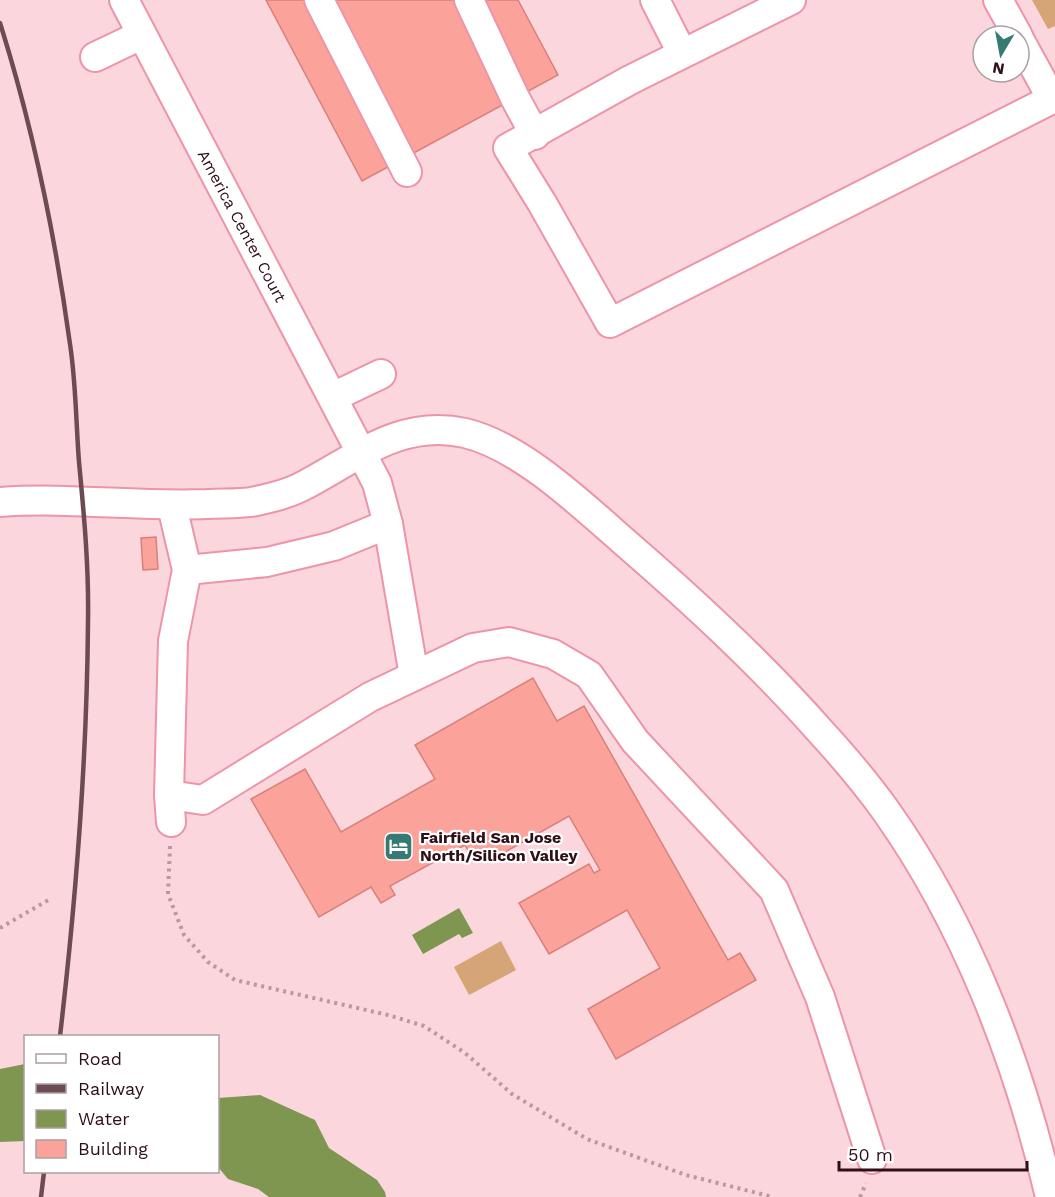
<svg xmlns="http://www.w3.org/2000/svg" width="1055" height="1197" viewBox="0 0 1055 1197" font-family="'Work Sans',sans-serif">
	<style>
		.green { fill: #d5a577 }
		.water { fill: #7e9650 }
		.building { fill: #fba29a; stroke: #d7817a; stroke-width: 1.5 }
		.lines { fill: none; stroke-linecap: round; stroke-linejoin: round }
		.minor-casing { stroke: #ec95a9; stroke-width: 32 }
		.path { stroke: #bb979e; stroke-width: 4; stroke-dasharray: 3 4.5; stroke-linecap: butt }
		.minor { stroke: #fff; stroke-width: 28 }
		.rail { stroke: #6d4b53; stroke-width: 4.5 }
		.labels { text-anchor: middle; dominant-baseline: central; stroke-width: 4.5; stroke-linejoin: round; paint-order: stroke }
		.street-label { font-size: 16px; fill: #2f0f18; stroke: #fff }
		.poi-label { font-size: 16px; font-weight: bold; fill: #2f0f18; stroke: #fff; text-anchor: start }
	</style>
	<rect width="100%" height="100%" fill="#fcd6dd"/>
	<g class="green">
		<polygon points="1032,0 1055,0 1055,26 1048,29"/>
		<polygon points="501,941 516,970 469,995 454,967"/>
	</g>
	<g class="water">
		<polygon points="459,908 473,933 462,938 459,934 423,954 412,935"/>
		<polygon points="25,1064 25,1141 0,1142 0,1069"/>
		<polygon points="260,1095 315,1120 329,1148 377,1180 385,1192 386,1197 269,1197 258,1189 228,1179 218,1167 218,1098"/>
	</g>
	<g class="building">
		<polygon points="266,0 518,0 558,75 362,181"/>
		<polygon points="156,537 158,569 143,570 141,538"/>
		<polygon points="533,678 557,721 584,706 728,960 740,953 756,980 616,1059 588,1009 660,968 627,910 549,954 519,903 589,864 594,873 600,870 569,816 491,860 486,852 473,859 465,845 390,886 395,895 381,903 371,887 319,917 251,799 305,769 341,832 435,779 415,745"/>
	</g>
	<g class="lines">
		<defs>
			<g id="minor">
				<polyline points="124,0 377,483 388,524 414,676"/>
				<polyline points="319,0 407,172"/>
				<polyline points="469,0 515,98 535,135"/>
				<polyline points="655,0 682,53"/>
				<polyline points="791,0 630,80 508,148 542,203 610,323 1052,99 1019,39"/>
				<polyline points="998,0 1018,36"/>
				<polyline points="95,57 141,35"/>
				<polyline points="333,397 381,374"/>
				<path d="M 0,502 C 69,497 138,507 207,504 C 222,503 237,504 251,502 C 267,499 287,494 301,487 C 354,460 400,418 465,433 C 523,447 584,507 629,546 C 696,604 761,664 820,731 C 843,756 866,783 886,811 C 966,924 1019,1062 1050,1197"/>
				<polyline points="187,570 267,562 334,546 388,524"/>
				<polyline points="169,795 203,800 370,697 473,648 509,642 553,654 589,675 635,741 774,890 820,997 872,1159"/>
				<polyline points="171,822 169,795 173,641 187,570 172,506"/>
			</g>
		</defs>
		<use href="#minor" class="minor-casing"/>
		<g class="path">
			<polyline points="170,846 168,894 184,935 208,962 235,980 388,1015 424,1026 465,1053 512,1094 587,1139 686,1175 773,1197"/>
			<polyline points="0,928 50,899"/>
			<polyline points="860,1197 866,1183"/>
		</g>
		<use href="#minor" class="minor"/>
		<g class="rail">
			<path d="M 0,23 C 33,128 55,235 70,344 C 76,383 76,423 79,462 C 84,514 89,568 88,621 C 87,760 76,899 60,1036"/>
			<polyline points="41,1197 44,1172"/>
		</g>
	</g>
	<defs>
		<symbol id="hotel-square" viewBox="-11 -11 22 22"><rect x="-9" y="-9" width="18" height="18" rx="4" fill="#357b73" stroke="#fff"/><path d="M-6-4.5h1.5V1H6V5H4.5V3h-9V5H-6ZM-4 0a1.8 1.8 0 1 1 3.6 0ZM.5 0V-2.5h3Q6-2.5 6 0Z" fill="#fff"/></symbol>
	</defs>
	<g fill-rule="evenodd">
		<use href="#hotel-square" x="382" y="830" width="33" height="33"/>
	</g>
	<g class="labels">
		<g class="street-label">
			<text transform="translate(242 226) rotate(62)">America Center Court</text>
		</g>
		<g class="poi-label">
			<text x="420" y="837">Fairfield San Jose<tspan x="420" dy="18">North/Silicon Valley</tspan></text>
		</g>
	</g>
	<rect x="24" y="1035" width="195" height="138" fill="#ffffff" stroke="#ac9fa3" stroke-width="1.5"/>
	<rect x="36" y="1054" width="30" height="9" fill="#ffffff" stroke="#ac9fa3" stroke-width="1.5"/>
	<text x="78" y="1065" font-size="18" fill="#2f0f18">Road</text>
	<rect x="36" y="1084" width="30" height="9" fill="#6d4b53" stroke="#ac9fa3" stroke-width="1.5"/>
	<text x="78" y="1095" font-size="18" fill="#2f0f18">Railway</text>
	<rect x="36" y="1110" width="30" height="18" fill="#7e9650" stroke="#ac9fa3" stroke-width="1.5"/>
	<text x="78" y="1125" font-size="18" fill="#2f0f18">Water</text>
	<rect x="36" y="1140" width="30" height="18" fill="#fba29a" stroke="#ac9fa3" stroke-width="1.5"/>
	<text x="78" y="1155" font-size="18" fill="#2f0f18">Building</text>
	<g transform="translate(1001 54) rotate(190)"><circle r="28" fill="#ffffff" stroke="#ac9fa3" stroke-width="1.5"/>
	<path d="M0-4.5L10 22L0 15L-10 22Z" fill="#357b73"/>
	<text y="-9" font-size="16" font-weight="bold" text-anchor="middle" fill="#2f0f18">N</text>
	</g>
	<path d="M839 1161v9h188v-9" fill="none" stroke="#2f0f18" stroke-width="3"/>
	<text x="848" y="1161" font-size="18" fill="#2f0f18" stroke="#ffffff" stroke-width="4.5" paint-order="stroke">50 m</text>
</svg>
